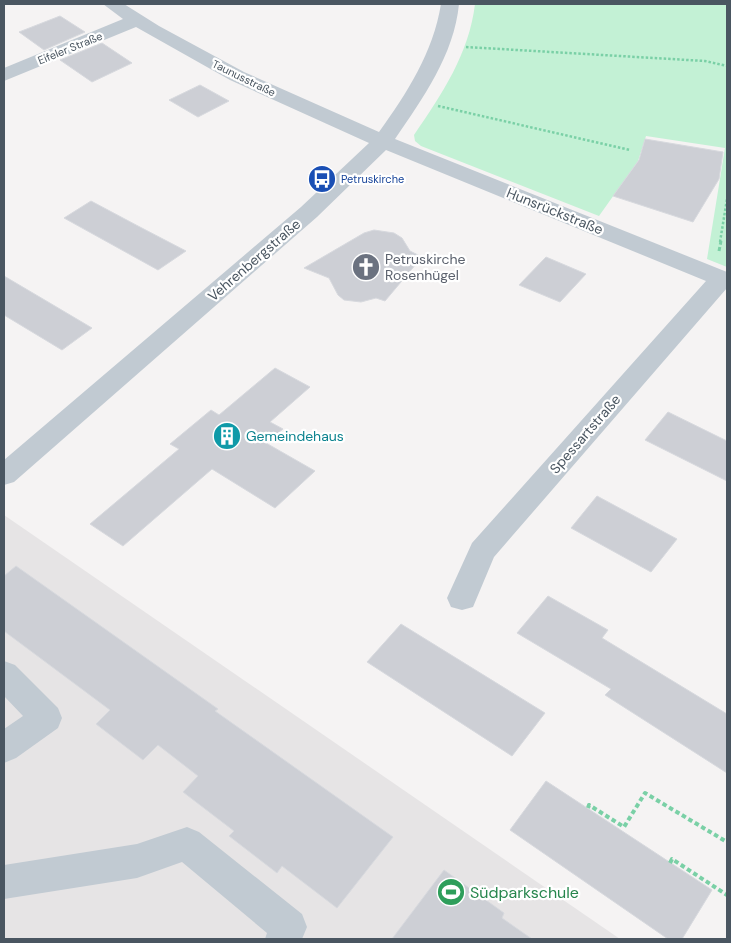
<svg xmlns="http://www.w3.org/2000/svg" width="731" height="943" viewBox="0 0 731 943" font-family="'DM Sans',sans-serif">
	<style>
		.education { fill: #e6e4e5 }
		.green { fill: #c3f1d5 }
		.building { fill: #cdcfd5; stroke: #d7d9de }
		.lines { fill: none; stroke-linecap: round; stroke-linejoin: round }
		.path-far2 { stroke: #7ad0a6; stroke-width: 2.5; stroke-dasharray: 2.5 2; stroke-linecap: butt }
		.path-far1 { stroke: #7ad0a6; stroke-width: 3; stroke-dasharray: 4 2.5; stroke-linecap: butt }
		.path { stroke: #7ad0a6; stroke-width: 4; stroke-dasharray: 4.5 3; stroke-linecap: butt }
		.minor { fill: #c1cad2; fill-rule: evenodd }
		.labels { text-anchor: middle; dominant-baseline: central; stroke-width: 4.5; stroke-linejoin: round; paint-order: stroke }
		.far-street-label { font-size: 11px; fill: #4a5661; stroke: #fff }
		.far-transit-label { font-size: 11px; fill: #164399; stroke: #fff; text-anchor: start }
		.street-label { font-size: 14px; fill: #4a5661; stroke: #fff }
		.worship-label { font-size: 14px; fill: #5b616d; stroke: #fff; text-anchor: start }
		.culture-label { font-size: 14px; fill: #0d838f; stroke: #fff; text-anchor: start }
		.near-leisure-label { font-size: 16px; fill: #27864d; stroke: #fff; text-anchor: start }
	</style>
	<rect width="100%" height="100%" fill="#f5f3f3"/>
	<polygon class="education" points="4,515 620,939 4,939"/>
	<path class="green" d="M 475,4 L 727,4 L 727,267 L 707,259 L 725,148 L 646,136 L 638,161 L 599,216 L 421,146 L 415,141 L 414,135 C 442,94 469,54 475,4 Z"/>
	<g class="building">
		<polygon points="60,16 85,32 44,50 19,32"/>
		<polygon points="102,43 132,63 92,82 60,60"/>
		<polygon points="200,85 229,101 198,117 169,100"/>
		<polygon points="645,139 723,152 719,179 693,222 613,196 639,160"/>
		<polygon points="91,201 138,226 186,251 158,270 64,218"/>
		<polygon points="374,230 394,233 402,238 410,251 422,257 385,301 376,298 361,302 344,300 338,295 329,278 304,268 364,233"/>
		<polygon points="546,257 586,274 560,302 519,285"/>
		<polygon points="4,276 43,299 92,328 62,350 4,315"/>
		<polygon points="275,368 310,387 270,422 283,429 266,443 315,471 275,508 212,469 123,546 90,524 179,449 170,444 211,410 219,415"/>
		<polygon points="668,412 727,441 727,481 645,440"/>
		<polygon points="597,496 677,539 651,572 571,528"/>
		<polygon points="16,566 218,709 215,711 393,837 337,908 282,866 277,873 229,836 234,831 183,792 198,776 158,745 143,760 96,724 110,710 4,631 4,576"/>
		<polygon points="548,596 608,630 602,638 727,714 727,773 605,695 611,689 517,633"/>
		<polygon points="401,624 545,713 512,756 367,662"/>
		<polygon points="546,781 712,890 682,939 668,939 510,830"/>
		<polygon points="444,870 504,913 502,918 532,939 392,939"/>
	</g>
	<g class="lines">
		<g class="path-far2">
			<polyline points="466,47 705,61 727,66"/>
			<polyline points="438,106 630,150"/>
			<polyline points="720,242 727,199"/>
		</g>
		<polyline class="path-far1" points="719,251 721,241"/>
		<g class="path">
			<polyline points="588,808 589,805 624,827 645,793 727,842"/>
			<polyline points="670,863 672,859 727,895"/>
		</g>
		<g class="minor">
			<path d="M 103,4 L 124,4 L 159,26 L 244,72 L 379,132 C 407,93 433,53 441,4 L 459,4 C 454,55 423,98 395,139 L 727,272 L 727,288 L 494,557 L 473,607 L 462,610 L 451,607 L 447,598 L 472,543 L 706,281 L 386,150 L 317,217 L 14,482 L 4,485 L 4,460 L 301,207 L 369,143 L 230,80 L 136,27 L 4,81 L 4,68 L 123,19 Z"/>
			<polygon points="4,661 15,665 58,708 62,718 58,728 16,758 4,763 4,729 23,716 4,696"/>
			<polygon points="187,827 199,832 302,914 307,927 302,939 265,939 267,933 182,862 137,878 4,899 4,865 137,844"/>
		</g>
	</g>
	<defs>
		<symbol id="bus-disc" viewBox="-11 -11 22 22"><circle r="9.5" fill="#1a4fb4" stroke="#fff"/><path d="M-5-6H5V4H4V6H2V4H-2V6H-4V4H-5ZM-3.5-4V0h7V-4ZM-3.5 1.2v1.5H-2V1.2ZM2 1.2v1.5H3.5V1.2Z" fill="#fff"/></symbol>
		<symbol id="church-disc" viewBox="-11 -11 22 22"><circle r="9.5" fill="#6b7280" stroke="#fff"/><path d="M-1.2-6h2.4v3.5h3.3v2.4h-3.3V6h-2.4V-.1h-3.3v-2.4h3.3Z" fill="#fff"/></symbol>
		<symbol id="building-disc" viewBox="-11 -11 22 22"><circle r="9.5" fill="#0f9aa8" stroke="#fff"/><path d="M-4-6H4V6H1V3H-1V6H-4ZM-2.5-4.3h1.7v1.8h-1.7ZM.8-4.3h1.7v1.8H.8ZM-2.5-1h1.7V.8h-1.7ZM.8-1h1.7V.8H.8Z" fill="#fff"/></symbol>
		<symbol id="stadium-disc" viewBox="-11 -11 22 22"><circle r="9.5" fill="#2e9e5b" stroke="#fff"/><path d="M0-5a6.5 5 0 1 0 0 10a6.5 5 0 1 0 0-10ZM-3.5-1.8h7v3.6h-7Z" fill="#fff"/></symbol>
	</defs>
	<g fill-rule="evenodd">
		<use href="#bus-disc" x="306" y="163" width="32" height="32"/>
		<use href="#church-disc" x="350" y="251" width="32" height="32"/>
		<use href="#building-disc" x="211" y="420" width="32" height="32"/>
		<use href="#stadium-disc" x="435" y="876" width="32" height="32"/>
	</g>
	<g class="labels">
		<g class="far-street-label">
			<text transform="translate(70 48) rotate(-22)">Eifeler Straße</text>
			<text transform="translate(244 78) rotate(26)">Taunusstraße</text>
		</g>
		<g class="far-transit-label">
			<text x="341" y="179">Petruskirche</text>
		</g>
		<g class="street-label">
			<text transform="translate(555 211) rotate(22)">Hunsrückstraße</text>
			<text transform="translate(254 260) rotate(-41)">Vehrenbergstraße</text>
			<text transform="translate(585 434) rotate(-49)">Spessartstraße</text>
		</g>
		<g class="worship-label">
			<text x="385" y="259">Petruskirche<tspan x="385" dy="16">Rosenhügel</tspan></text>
		</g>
		<g class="culture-label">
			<text x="246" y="436">Gemeindehaus</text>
		</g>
		<g class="near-leisure-label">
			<text x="470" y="892">Südparkschule</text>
		</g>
	</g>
	<rect width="731" height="943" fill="none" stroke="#4a5661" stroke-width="10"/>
</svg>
